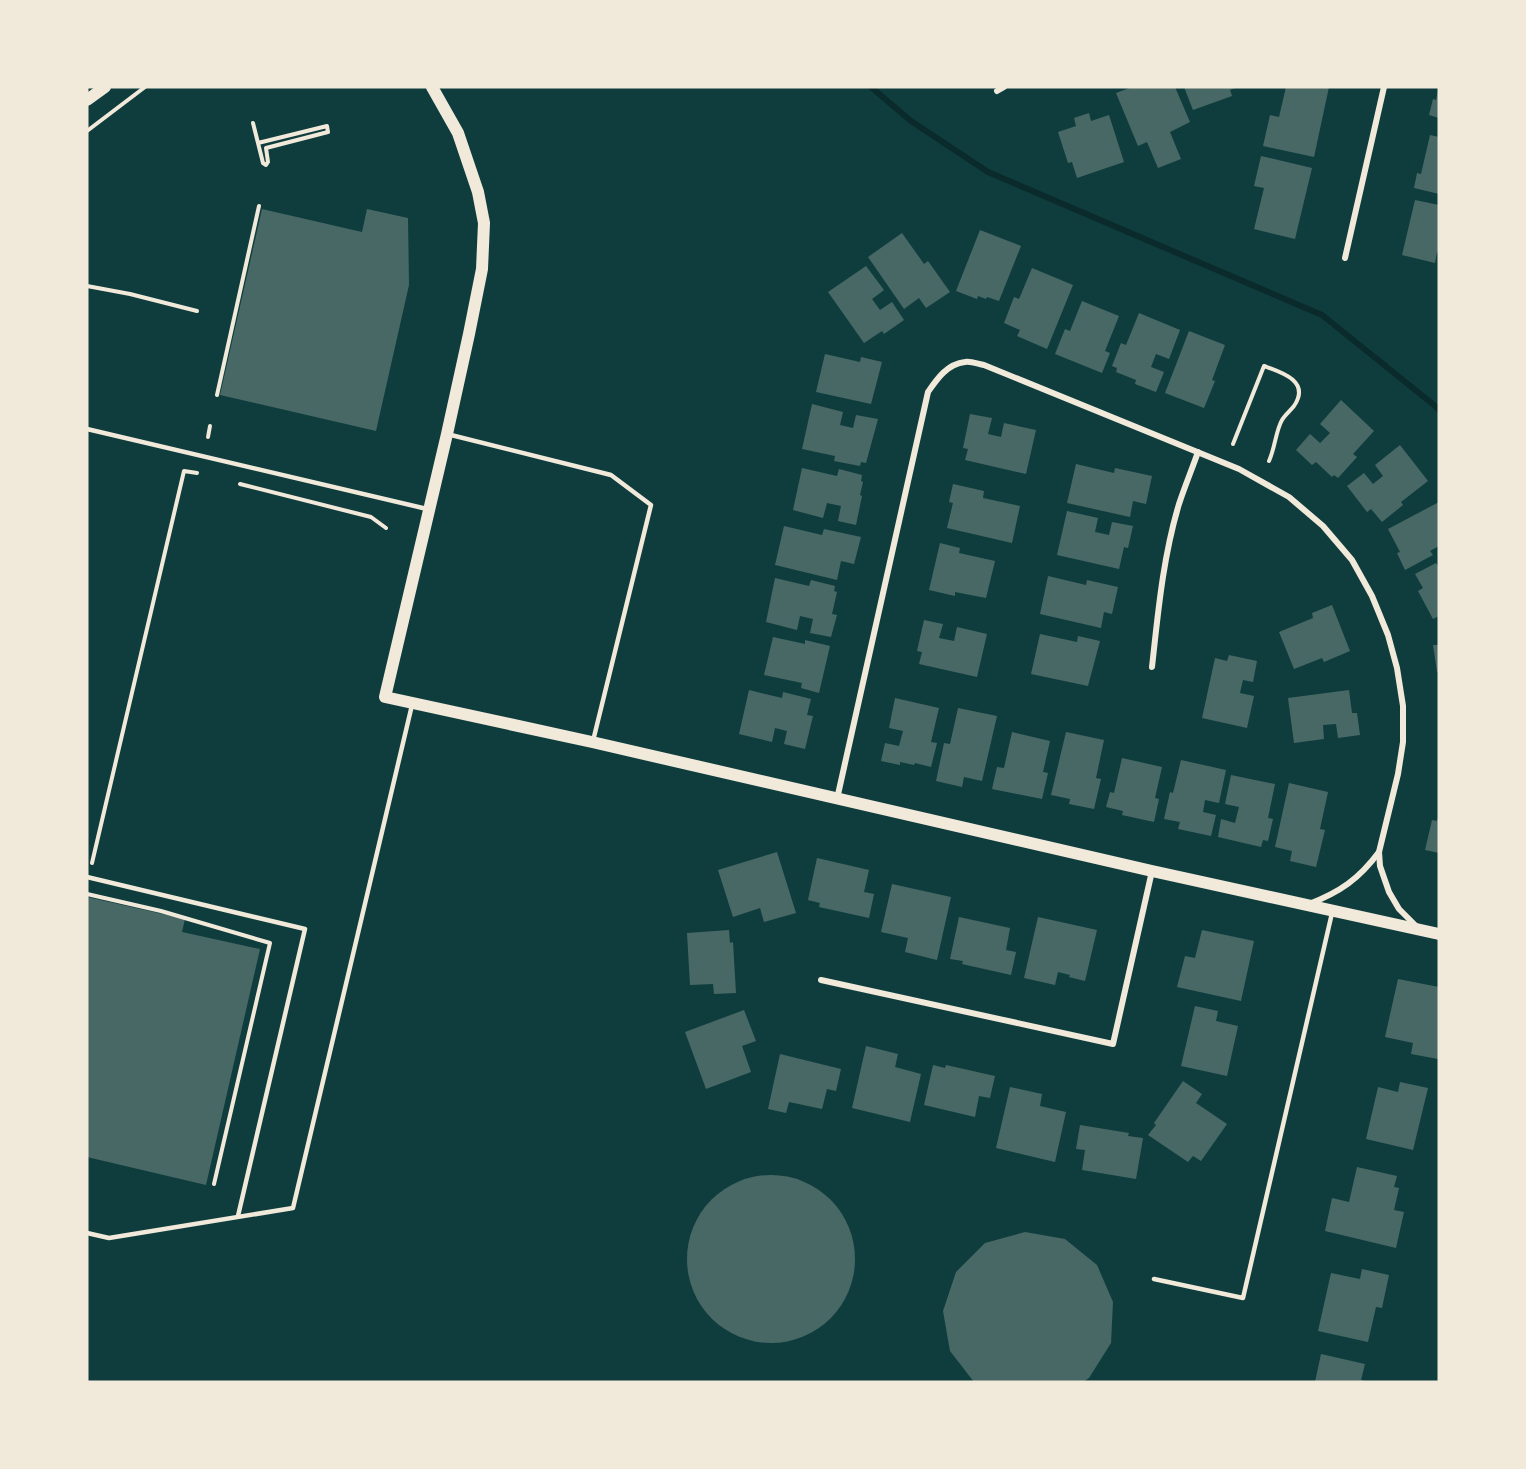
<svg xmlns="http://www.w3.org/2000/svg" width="1526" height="1469" viewBox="0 0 1526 1469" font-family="'Playfair Display',serif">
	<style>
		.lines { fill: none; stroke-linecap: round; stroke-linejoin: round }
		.stream { stroke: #0a2a2b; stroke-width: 6 }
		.building { fill: #486865 }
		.path { stroke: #f1e9da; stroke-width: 4 }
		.service { stroke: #f1e9da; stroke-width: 4.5 }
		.minor { stroke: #f1e9da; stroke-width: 6 }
		.secondary { stroke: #f1e9da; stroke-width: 12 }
	</style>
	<rect width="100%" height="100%" fill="#0f3d3e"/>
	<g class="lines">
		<polyline class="stream" points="871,87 911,121 988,172 1322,315 1434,405 1439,410"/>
	</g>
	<g class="building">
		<polygon points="1132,87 1175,87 1190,122 1170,132 1181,159 1158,168 1147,142 1138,146 1116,93"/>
		<polygon points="1184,87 1238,87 1230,90 1232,96 1193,110"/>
		<polygon points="1286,87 1329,87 1314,157 1263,146 1270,115 1279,117"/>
		<polygon points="1438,91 1439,91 1439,118 1429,115 1433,99 1436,100"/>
		<polygon points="1089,113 1091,121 1109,115 1124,162 1077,178 1072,162 1068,163 1058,132 1076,126 1074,118"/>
		<polygon points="1430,135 1439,137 1439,194 1414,188 1417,173 1421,174"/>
		<polygon points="1261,156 1312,168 1295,239 1254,229 1264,188 1254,186"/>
		<polygon points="1415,200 1439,205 1439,253 1437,252 1435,263 1402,255"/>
		<polygon points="262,209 362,232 367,209 408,218 409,285 376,431 220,395"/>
		<polygon points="980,230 1021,246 999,301 987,297 986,299 978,296 977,299 956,291"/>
		<polygon points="902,233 924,264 928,261 950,292 926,308 919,298 904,309 868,257"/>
		<polygon points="866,266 884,290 872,299 880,310 892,302 904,320 884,334 882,331 864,343 828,292"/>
		<polygon points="1032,268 1073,285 1047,349 1017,336 1020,330 1004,323 1014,297 1019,299"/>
		<polygon points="1082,301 1119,316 1105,351 1110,353 1102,373 1055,354 1065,329 1070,331"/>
		<polygon points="1139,313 1180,330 1169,359 1156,354 1151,367 1164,372 1156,392 1135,384 1136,380 1116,372 1117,368 1112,366 1121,343 1126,345"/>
		<polygon points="1189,331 1225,345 1212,380 1215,381 1204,408 1165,393"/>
		<polygon points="825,354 860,362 861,357 882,362 871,404 816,392"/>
		<polygon points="1341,400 1374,431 1353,454 1357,457 1338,478 1334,475 1332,477 1316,462 1312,465 1296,450 1310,434 1320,443 1330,433 1320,424"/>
		<polygon points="812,404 843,412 840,425 853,428 856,415 878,419 866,463 861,462 860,466 834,461 835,456 802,449"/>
		<polygon points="970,414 992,418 988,434 1001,437 1004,423 1036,430 1026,474 965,460 968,449 963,448"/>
		<polygon points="1400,445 1428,481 1401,502 1403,505 1382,522 1371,509 1367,512 1347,486 1364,473 1373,484 1383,476 1375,465"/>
		<polygon points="1076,464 1114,473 1115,468 1152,476 1146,504 1133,501 1130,517 1067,503"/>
		<polygon points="802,468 837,476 839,469 862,475 861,481 863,482 860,495 862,496 856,525 838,521 841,506 827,503 823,518 793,510"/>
		<polygon points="953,484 984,491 983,498 1020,506 1012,543 947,528 953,503 949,502"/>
		<polygon points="1439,502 1439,546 1430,551 1433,555 1405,570 1397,553 1400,552 1388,529"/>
		<polygon points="1067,511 1098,518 1095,532 1109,535 1112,522 1133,526 1128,548 1124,547 1119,569 1057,555"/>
		<polygon points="784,526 822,535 824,529 861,537 854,564 841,561 837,580 775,565"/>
		<polygon points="940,543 960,548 959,553 995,561 986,598 955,592 955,596 929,590"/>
		<polygon points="1436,563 1439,567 1439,616 1433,619 1418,591 1423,588 1415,574"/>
		<polygon points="1048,576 1086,585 1087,580 1118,587 1112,614 1104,612 1101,628 1040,614"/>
		<polygon points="775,578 809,586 811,580 835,586 834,591 837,592 832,614 837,615 831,637 810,633 813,619 800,616 797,630 766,622"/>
		<polygon points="1332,605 1350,651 1324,662 1322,658 1294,669 1279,632 1313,618 1312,613"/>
		<polygon points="924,620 943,624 939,638 954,641 957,627 987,634 977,677 919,664 922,652 917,651"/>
		<polygon points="1040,634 1077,642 1078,636 1100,641 1088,686 1031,674"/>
		<polygon points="773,637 805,644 805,640 830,646 819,693 801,688 802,683 764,675"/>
		<polygon points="1433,645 1439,645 1439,672 1437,672"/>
		<polygon points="1229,655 1257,661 1253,682 1243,680 1240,693 1254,696 1247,728 1202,718 1215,658 1227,661"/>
		<polygon points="749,690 782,698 783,692 811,699 807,715 813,716 805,749 784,744 787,731 775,728 772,742 739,734"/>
		<polygon points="1349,690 1352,713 1357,713 1360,735 1338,738 1336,724 1323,725 1324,739 1294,743 1288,698"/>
		<polygon points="895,698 939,708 931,742 937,743 931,767 915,763 914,765 900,762 900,765 881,761 885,743 899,746 903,731 889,728"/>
		<polygon points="958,708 997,716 982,781 964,777 962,787 936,781 944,743 950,744"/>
		<polygon points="1012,732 1050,741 1043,772 1048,773 1042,799 992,789 997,767 1004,768"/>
		<polygon points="1066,732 1104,740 1096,778 1101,779 1094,809 1069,804 1070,799 1051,795"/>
		<polygon points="1122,758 1162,767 1155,798 1159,799 1154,822 1122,815 1123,811 1106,807 1110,792 1114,793"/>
		<polygon points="1181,760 1226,770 1219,803 1205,800 1203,812 1216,815 1211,836 1178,829 1180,822 1164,819 1170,792 1173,793"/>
		<polygon points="1231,775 1275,784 1268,818 1273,819 1268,841 1263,840 1261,847 1218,837 1221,819 1235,823 1239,807 1225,804"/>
		<polygon points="1289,783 1328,792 1320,829 1325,830 1316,867 1290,861 1292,851 1275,847"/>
		<polygon points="1438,817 1439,817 1439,853 1425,850 1432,820 1437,821"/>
		<polygon points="777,852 796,913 764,922 760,908 733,917 718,870"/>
		<polygon points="817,858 869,870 864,892 874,894 869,918 819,907 820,903 808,900"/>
		<polygon points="892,884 951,897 937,960 905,952 908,938 881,932"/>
		<polygon points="87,897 185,919 182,932 260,949 206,1185 87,1157"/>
		<polygon points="959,917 1010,928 1006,950 1016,952 1011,975 962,964 963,961 950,959"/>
		<polygon points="1038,917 1097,930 1085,981 1069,977 1070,975 1058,972 1055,985 1024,978"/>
		<polygon points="729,930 730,943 733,942 736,993 714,994 713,984 690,985 687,933"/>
		<polygon points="1202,930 1254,941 1241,1001 1177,987 1185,956 1195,958"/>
		<polygon points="1398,979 1439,987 1438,1059 1411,1054 1413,1043 1385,1037"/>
		<polygon points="1195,1006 1218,1011 1216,1021 1238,1026 1227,1076 1181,1066"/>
		<polygon points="744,1010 756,1041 742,1046 751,1072 706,1089 685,1032"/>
		<polygon points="866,1046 898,1054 895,1067 921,1074 910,1122 852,1108"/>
		<polygon points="780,1054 841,1069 836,1091 827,1089 822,1109 789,1102 786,1113 768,1109"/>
		<polygon points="933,1065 945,1068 946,1065 995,1076 990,1098 979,1096 975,1117 924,1105"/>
		<polygon points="1183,1081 1202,1094 1196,1103 1227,1124 1201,1161 1193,1156 1188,1162 1148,1135 1156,1125 1154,1123"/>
		<polygon points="1400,1082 1428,1088 1413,1150 1366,1139 1378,1087 1398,1092"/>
		<polygon points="1010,1087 1042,1094 1040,1106 1066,1112 1055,1162 996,1148"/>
		<polygon points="1080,1125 1129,1133 1128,1136 1143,1138 1136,1179 1082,1170 1085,1150 1076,1149"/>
		<polygon points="1357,1167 1397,1176 1394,1187 1399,1188 1394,1210 1404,1212 1396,1248 1325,1231 1332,1198 1349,1202"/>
		<circle cx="771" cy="1259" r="84"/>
		<polygon points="1025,1232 1065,1239 1097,1265 1113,1302 1111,1343 1089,1378 1083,1382 974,1382 950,1351 943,1311 956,1272 985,1243"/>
		<polygon points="1362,1269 1389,1275 1382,1308 1376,1307 1368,1342 1318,1331 1331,1273 1360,1279"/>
		<polygon points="1321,1354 1365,1364 1361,1380 1365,1381 1365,1382 1315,1382"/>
	</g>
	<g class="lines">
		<g class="path">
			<polyline points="253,123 258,143 327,126 328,132 266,148 268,162 266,165 263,163 258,143"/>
			<polyline points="87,131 145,87"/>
			<polyline points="87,286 130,294 197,311"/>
			<polyline points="217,395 259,206"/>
			<polyline points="208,437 210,426"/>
			<path d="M 1233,444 L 1264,366 C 1281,372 1311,381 1294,406 C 1290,411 1285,415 1282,420 C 1276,430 1275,448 1269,461"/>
			<polyline points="240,484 371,517 386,528"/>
			<polyline points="92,863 184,471 197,473"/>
			<polyline points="87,894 161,911 270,943 214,1184"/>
		</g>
		<g class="service">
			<polyline points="87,429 427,509"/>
			<polyline points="447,434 611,475 651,505 593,741"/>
			<polyline points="87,877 305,929 238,1216"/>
			<polyline points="87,1233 109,1238 293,1208 412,705"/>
			<polyline points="1154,1279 1243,1298 1332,913"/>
		</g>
		<g class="minor">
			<polyline points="997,91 1004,87"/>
			<polyline points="1345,258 1384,87"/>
			<path d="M 1152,667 C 1158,613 1163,557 1179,504 C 1185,486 1192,469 1198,452"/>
			<path d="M 837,799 L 928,392 C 937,379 947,364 965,362 C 971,361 978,364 984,365 L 1239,469 L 1289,497 L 1323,526 L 1352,560 L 1372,596 L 1388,635 L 1397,668 L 1403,706 L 1403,742 L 1398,774 L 1379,852 L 1380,866 L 1389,892 L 1399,909 L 1417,927"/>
			<path d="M 1309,904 C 1340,892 1359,879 1379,852"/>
			<polyline points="821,980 1113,1044 1152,871"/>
		</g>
		<g class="secondary">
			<polyline points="432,87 458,133 478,192 484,223 482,269 469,334 447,434 385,697 592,742 1152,871 1439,934"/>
			<polyline points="87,100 105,87"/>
		</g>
	</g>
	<rect width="1526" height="1469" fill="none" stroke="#f1e9da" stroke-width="177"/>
</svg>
